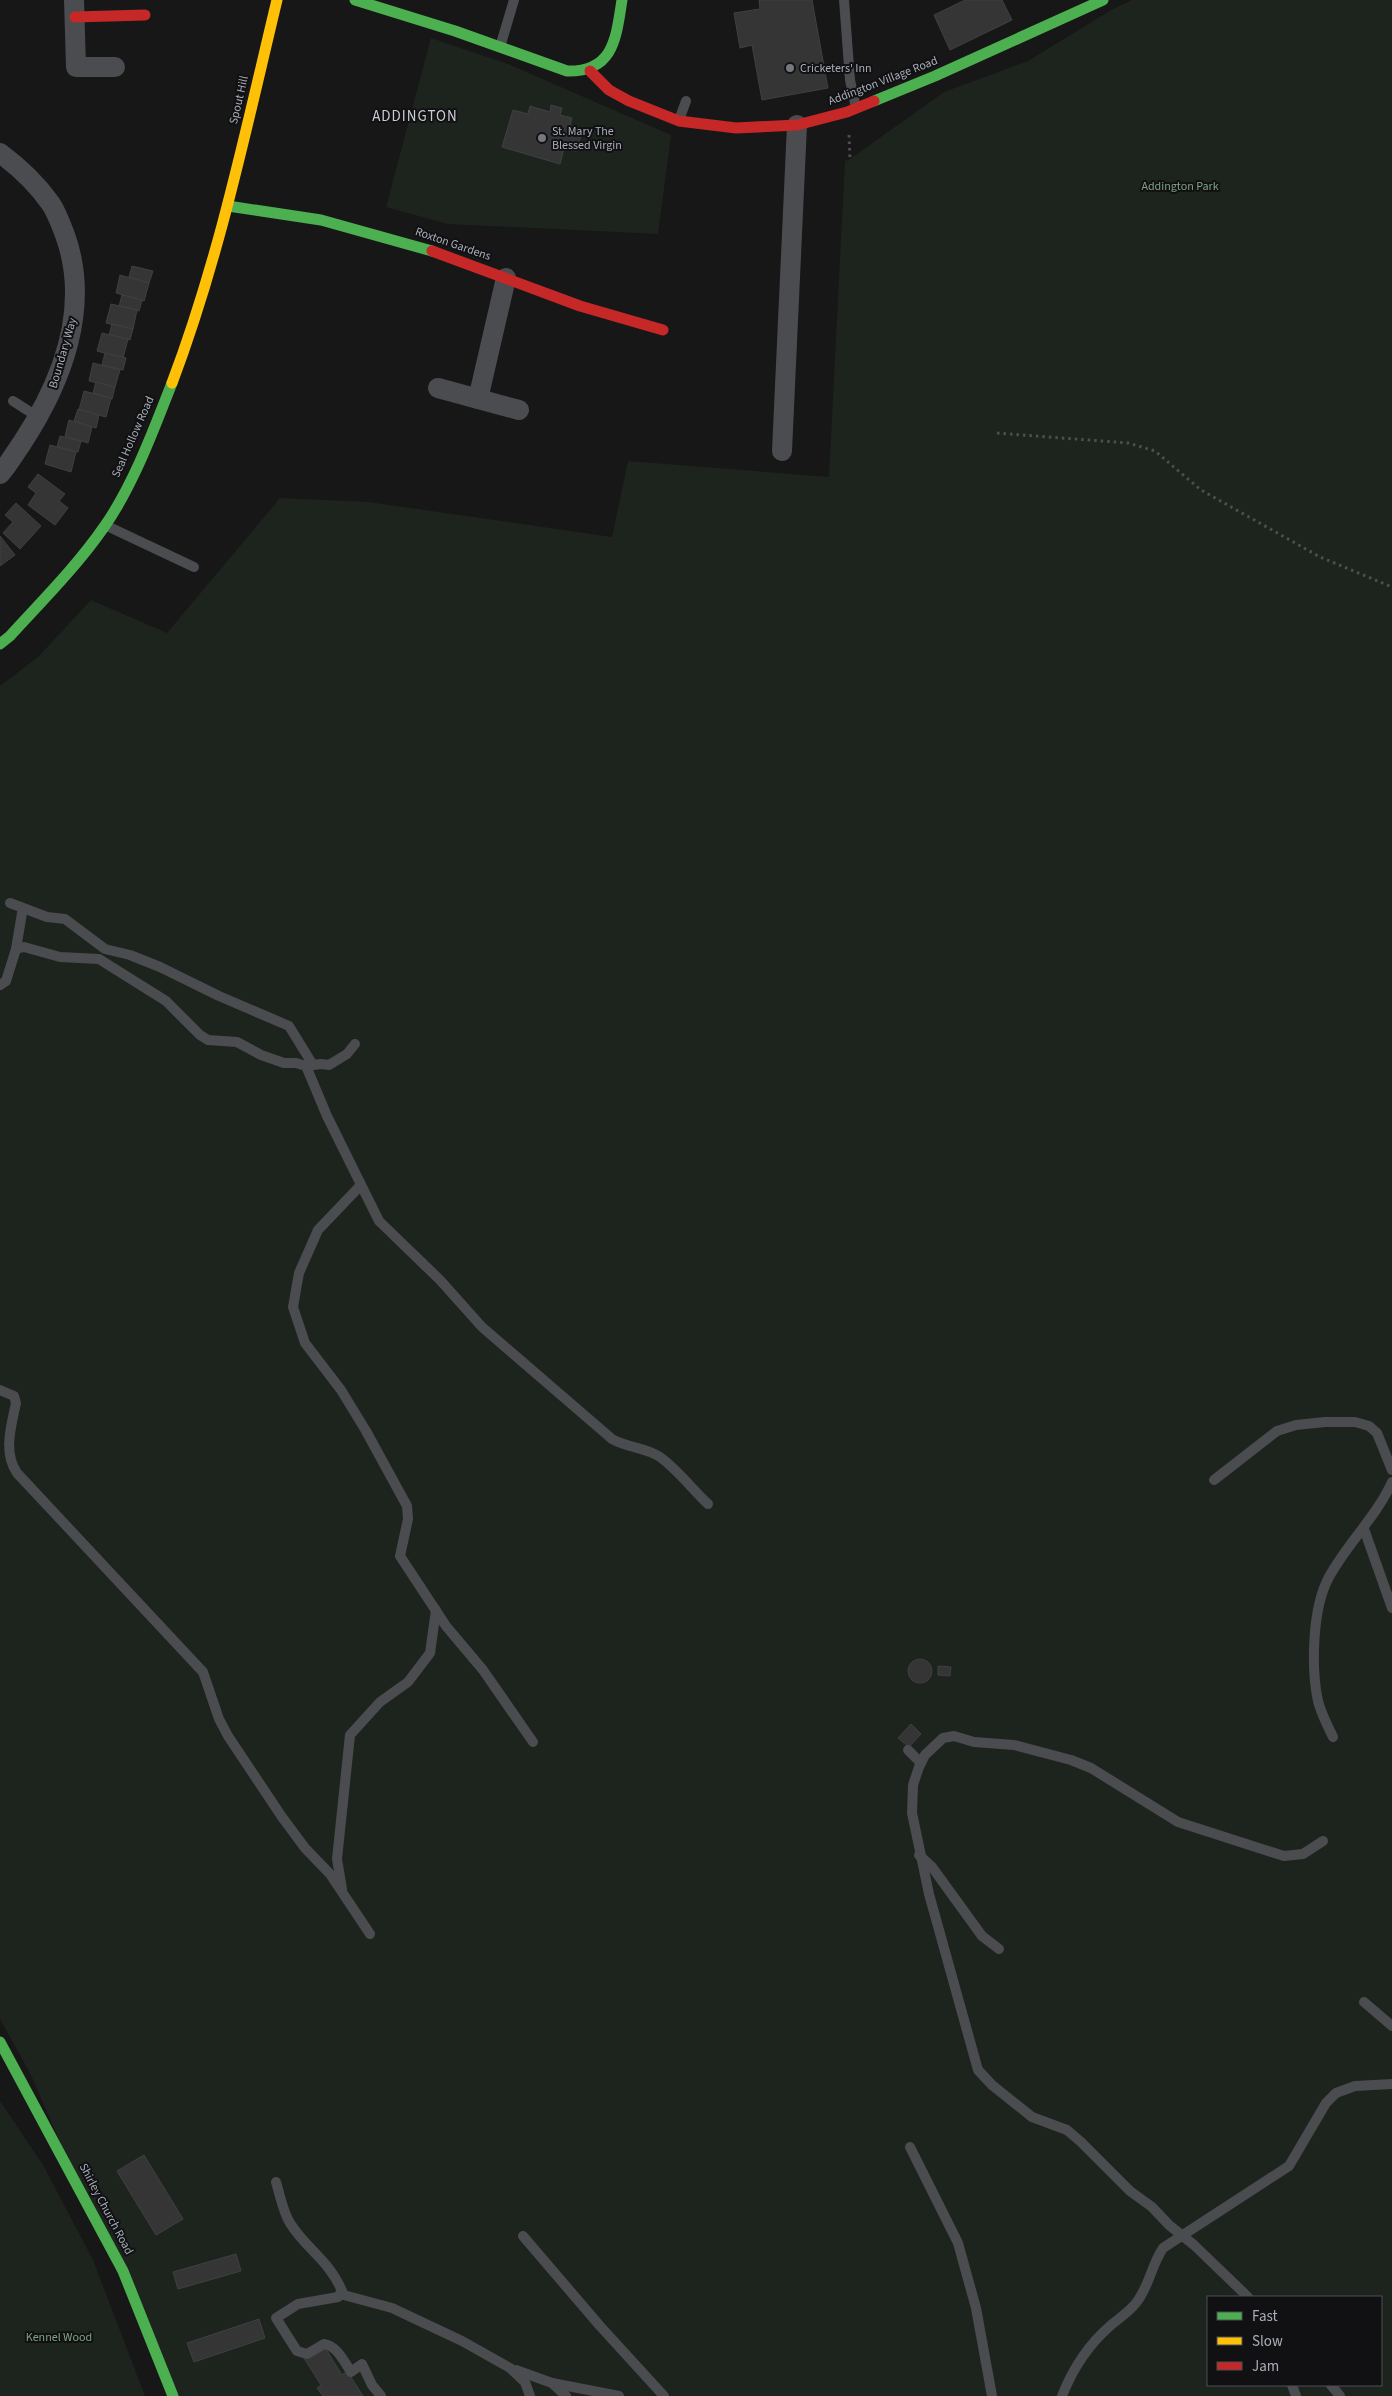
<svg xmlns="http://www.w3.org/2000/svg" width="1392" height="2396" viewBox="0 0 1392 2396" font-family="'Source Sans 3',sans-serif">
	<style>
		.green { fill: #1d241e; fill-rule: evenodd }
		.building { fill: #353536; stroke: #3f4043 }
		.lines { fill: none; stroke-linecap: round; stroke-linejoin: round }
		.path { stroke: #4d4e52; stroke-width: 3; stroke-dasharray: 2.5 4; stroke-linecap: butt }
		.lane { stroke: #4b4c50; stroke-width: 10 }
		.street { stroke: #4b4c50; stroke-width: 20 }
		.fast { stroke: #4caf50; stroke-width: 11 }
		.slow { stroke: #ffc107; stroke-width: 11 }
		.jam { stroke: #c62828; stroke-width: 11 }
		.poi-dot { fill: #757880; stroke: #111113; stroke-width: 2 }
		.labels { text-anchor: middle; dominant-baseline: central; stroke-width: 4; stroke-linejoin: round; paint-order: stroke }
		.poi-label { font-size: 12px; fill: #a8adb8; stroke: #111113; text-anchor: start }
		.street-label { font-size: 12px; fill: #a8adb8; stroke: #111113 }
		.park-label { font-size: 12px; fill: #7fa381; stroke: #111113 }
		.quarter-label { font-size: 15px; letter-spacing: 1px; fill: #c9ccd4; stroke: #111113 }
	</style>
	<rect width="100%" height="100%" fill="#171717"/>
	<g class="green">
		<path d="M 1132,0 L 1392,0 L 1392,2396 L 171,2396 L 30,2073 L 0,2019 L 0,686 L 38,657 L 91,600 L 167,633 L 280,498 L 368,502 L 612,537 L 628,461 L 829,477 L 845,161 L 850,159 L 944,92 L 1028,61 L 1113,9 ZM 1208,2297 L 1381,2297 L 1381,2385 L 1208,2385 Z"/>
		<polygon points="431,38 508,64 671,135 658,234 448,224 386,207"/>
		<polygon points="0,2101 43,2165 93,2260 145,2396 0,2396"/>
	</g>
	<g class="building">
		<polygon points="759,0 812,0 828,88 762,100 752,45 740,48 734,13 760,9"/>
		<polygon points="965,0 1002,0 1012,20 950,50 934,15"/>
		<polygon points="551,105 562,108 560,115 572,118 570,125 583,129 576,151 564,148 560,164 502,147 513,110 528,114 530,106 550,112"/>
		<polygon points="132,266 153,271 149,283 129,277"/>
		<polygon points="120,275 149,283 144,301 116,293"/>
		<polygon points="122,295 142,300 139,311 119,306"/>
		<polygon points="111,304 137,310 133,329 106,323"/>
		<polygon points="112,324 133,329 130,340 109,335"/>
		<polygon points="102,333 128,339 123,358 97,351"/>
		<polygon points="105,353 126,358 123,370 102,365"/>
		<polygon points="93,363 120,370 115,387 89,381"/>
		<polygon points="96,382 115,387 112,399 93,393"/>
		<polygon points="84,391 111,398 106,417 79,410"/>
		<polygon points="78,409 99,415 96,428 74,421"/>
		<polygon points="69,420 92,427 88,443 65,436"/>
		<polygon points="60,436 81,441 78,452 57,447"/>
		<polygon points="50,445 76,452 71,472 45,464"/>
		<polygon points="38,474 65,494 59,501 68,508 55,525 28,505 36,493 28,487"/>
		<polygon points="16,503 41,526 20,549 3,533 13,522 5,515"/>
		<polygon points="0,536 15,555 0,566"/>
		<circle cx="920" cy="1671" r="12"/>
		<polygon points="938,1666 951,1667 950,1676 938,1675"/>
		<polygon points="911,1724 921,1734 909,1747 898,1738"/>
		<polygon points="144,2155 183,2219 156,2235 117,2171"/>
		<polygon points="236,2254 241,2271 178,2289 173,2272"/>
		<polygon points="259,2319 265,2338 194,2362 187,2343"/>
		<polygon points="324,2346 342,2375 347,2371 363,2396 323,2396 317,2388 321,2385 304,2358"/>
	</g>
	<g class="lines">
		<g class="path">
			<polyline points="849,135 850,159"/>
			<polyline points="997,433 1128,443 1155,451 1201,490 1320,557 1392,587"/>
		</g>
		<g class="lane">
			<polyline points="844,0 850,80 856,108"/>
			<polyline points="500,47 514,0"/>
			<polyline points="679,120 686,101"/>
			<polyline points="13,401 38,417"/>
			<polyline points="107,526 194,567"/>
			<polyline points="10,903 47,917 65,919 105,949 130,955 160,967 219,996 289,1026 313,1065"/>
			<polyline points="16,949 22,913 25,909"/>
			<polyline points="0,985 6,981 16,949 24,947 60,957 99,959 166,1001 200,1035 208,1040 237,1042 261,1055 284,1063 296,1063 306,1066 321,1064 329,1065 347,1054 355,1044"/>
			<path d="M 306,1066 L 327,1116 L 379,1221 L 440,1280 L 482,1327 L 612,1439 C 627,1448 646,1447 660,1457 C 678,1470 692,1489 708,1504"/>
			<polyline points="360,1186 318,1230 299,1273 293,1307 305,1343 341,1390 366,1431 407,1506 408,1519 400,1556 446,1626 483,1670 533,1742"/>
			<path d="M 0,1390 L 14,1396 L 16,1403 C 11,1427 3,1452 17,1473 L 203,1672 L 219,1719 L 228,1736 L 282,1817 L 305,1848 L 330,1874 L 370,1934"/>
			<polyline points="1214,1480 1277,1431 1296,1425 1325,1422 1355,1422 1369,1426 1377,1433 1392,1470"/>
			<polyline points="1364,1529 1392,1608"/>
			<path d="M 1333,1737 C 1327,1725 1321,1713 1318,1701 C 1311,1668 1312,1608 1329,1577 C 1347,1544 1376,1517 1392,1482"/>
			<polyline points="908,1750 921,1763"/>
			<polyline points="919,1855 932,1867 982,1936 999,1949"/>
			<polyline points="342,1889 337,1859 350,1735 380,1702 408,1682 430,1653 436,1610"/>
			<polyline points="1364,2002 1392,2026"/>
			<polyline points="910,2147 958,2243 976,2308 992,2396"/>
			<path d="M 276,2182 C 280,2195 283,2212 290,2223 C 306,2249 329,2260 342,2291 L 338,2297 L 298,2304 L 276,2318 L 297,2351 L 307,2354 L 324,2344 C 337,2346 344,2361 351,2372 L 362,2364 L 372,2385 L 381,2396"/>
			<polyline points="523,2236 600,2326 664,2396"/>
			<polyline points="340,2294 392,2308 462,2341 510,2368 525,2382 530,2396"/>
			<polyline points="1248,2297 1194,2245 1169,2225 1152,2207 1130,2191 1081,2142 1067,2130 1032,2117 992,2085 978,2070 929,1894 912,1813 913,1785 919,1767 925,1755 943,1738 954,1736 974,1742 1014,1745 1071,1760 1091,1768 1178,1822 1284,1856 1303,1854 1323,1841"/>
			<polyline points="516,2370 552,2383 566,2396"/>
			<polyline points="552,2383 619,2396"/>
			<polyline points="1292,2385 1296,2396"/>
			<polyline points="1331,2385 1340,2396"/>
			<path d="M 1062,2396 C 1073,2368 1087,2346 1110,2326 C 1118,2319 1129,2312 1136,2303 C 1149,2287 1151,2266 1163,2248 L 1289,2166 L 1326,2103 L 1336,2093 L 1355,2086 L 1392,2084"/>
		</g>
		<g class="street">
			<polyline points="74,0 76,67 115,67"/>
			<path d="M 0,153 C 19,167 37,184 51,204 C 57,213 61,225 65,235 C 91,307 62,382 22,443 C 15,453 8,465 0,474"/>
			<polyline points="438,388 519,410"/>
			<polyline points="478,399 506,278"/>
			<polyline points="782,451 797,125"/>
		</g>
		<g class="fast">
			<path d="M 355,0 L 455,31 L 567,71 C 614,72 616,38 622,0"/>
			<polyline points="874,101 935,76 1103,0"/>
			<polyline points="228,206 321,220 432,251"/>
			<path d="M 0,644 L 10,636 C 42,601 77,566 104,527 C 133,486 154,429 172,383"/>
			<polyline points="0,2042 123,2271 173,2396"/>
		</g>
		<path class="slow" d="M 172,383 C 219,259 246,129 277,0"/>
		<g class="jam">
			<polyline points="75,17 145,15"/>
			<polyline points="590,71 609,90 629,101 679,121 736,128 797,125 847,112 874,101"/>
			<polyline points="432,251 580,306 663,330"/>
		</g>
	</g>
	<g class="poi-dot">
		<circle cx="790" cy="68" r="5"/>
		<circle cx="542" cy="138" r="5"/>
	</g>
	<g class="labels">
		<g class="poi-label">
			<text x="800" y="68">Cricketers' Inn</text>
			<text x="552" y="131">St. Mary The<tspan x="552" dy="14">Blessed Virgin</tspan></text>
		</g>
		<g class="street-label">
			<text transform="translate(883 81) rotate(-21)">Addington Village Road</text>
			<text transform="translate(239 100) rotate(-77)">Spout Hill</text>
			<text transform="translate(453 244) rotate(19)">Roxton Gardens</text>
			<text transform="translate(63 353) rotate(-74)">Boundary Way</text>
			<text transform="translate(133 437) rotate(-66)">Seal Hollow Road</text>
			<text transform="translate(106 2209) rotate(62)">Shirley Church Road</text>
		</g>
		<g class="park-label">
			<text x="1180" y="186">Addington Park</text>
			<text x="59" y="2337">Kennel Wood</text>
		</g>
		<g class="quarter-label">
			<text x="415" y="116">ADDINGTON</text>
		</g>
	</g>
	<rect x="1207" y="2296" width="175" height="90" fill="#111113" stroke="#4d4f55"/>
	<rect x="1217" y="2312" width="25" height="8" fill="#4caf50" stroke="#4d4f55"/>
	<text x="1252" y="2321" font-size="15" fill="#a8adb8">Fast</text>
	<rect x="1217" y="2337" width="25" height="8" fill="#ffc107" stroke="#4d4f55"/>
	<text x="1252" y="2346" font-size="15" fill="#a8adb8">Slow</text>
	<rect x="1217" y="2362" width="25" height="8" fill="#c62828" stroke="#4d4f55"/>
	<text x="1252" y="2371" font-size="15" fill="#a8adb8">Jam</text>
</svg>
